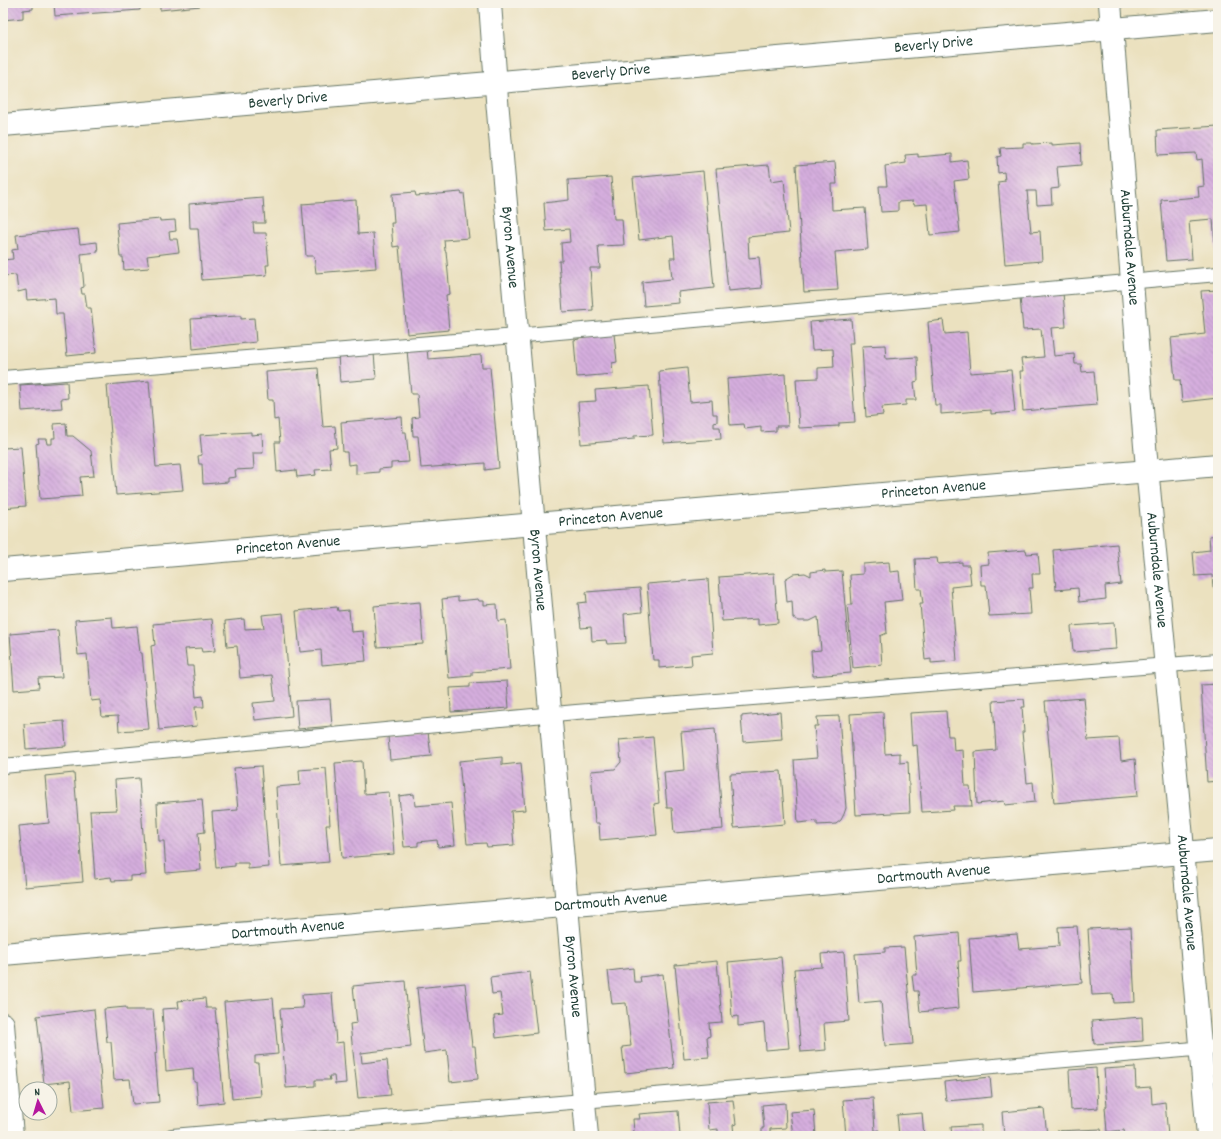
<svg xmlns="http://www.w3.org/2000/svg" width="1221" height="1139" viewBox="0 0 1221 1139" font-family="Dekko,sans-serif">
	<style>
		.building { fill: url(#building-back-hatch) }
		.lines { fill: none; stroke-linecap: round; stroke-linejoin: round }
		.lane-casing { stroke: #667665; stroke-width: 16 }
		.street-casing { stroke: #667665; stroke-width: 24 }
		.secondary-casing { stroke: #667665; stroke-width: 24 }
		.lane { stroke: #fff; stroke-width: 14 }
		.street { stroke: #fff; stroke-width: 22 }
		.secondary { stroke: #fff; stroke-width: 22 }
		.labels { text-anchor: middle; dominant-baseline: central; stroke-width: 3; stroke-linejoin: round; paint-order: stroke }
		.street-label { font-size: 16px; fill: #1f3d34; stroke: #f7f3e8 }
	</style>
	<defs>
		<pattern id="building-back-hatch" width="6" height="6" patternUnits="userSpaceOnUse"><rect width="6" height="6" fill="#d5aede"/><path d="M-1 5l2 2M0 0l6 6M5-1l2 2" fill="none" stroke="#ac8fb5"/></pattern>
	</defs>
	<rect width="100%" height="100%" fill="#f7f3e8"/>
	<filter id="ink" filterUnits="userSpaceOnUse"><feTurbulence type="fractalNoise" baseFrequency=".025" numOctaves="2"/><feDisplacementMap in="SourceGraphic" scale="8" xChannelSelector="R" yChannelSelector="G"/><feConvolveMatrix kernelMatrix="1 2 1 2 8 2 1 2 1" color-interpolation-filters="sRGB"/></filter>
	<filter id="wash" filterUnits="userSpaceOnUse"><feTurbulence type="fractalNoise" baseFrequency=".012" numOctaves="4" result="noise"/><feDisplacementMap in="SourceGraphic" scale="16" xChannelSelector="R" yChannelSelector="G"/><feGaussianBlur stdDeviation="0.9" result="paint"/><feColorMatrix in="noise" values="0 0 0 0 0 0 0 0 0 0 0 0 0 0 0 0 0 1.4 0 .05"/><feComposite in="paint" operator="in"/></filter>
	<g filter="url(#wash)">
		<rect width="100%" height="100%" fill="#ebe1bf"/>
		<g id="blocks">
			<g class="building">
				<polygon points="3,3 33,3 33,9 23,10 23,18 3,20"/>
				<polygon points="54,3 140,3 140,10 55,16"/>
				<polygon points="160,3 200,3 200,6 160,10"/>
				<polygon points="1218,126 1218,257 1216,257 1213,219 1189,221 1192,259 1166,261 1161,200 1199,197 1198,187 1204,186 1202,159 1197,160 1196,153 1158,155 1157,130"/>
				<polygon points="1023,143 1032,143 1032,144 1052,143 1052,145 1080,143 1081,165 1057,167 1059,188 1051,189 1052,204 1037,205 1036,191 1027,191 1031,232 1040,231 1042,261 1005,264 998,182 1005,181 1004,172 998,173 997,157 1001,156 1000,148 1023,147"/>
				<polygon points="918,154 918,157 952,154 952,162 967,160 969,179 954,181 960,232 930,235 927,204 914,205 913,201 898,202 898,211 881,212 879,186 887,186 885,166 906,163 905,155"/>
				<polygon points="835,162 837,184 831,184 832,210 865,208 868,249 835,252 838,290 804,292 796,165"/>
				<polygon points="769,165 771,181 784,179 789,233 748,237 749,258 759,257 762,288 728,291 716,169"/>
				<polygon points="703,171 714,288 678,292 679,303 644,306 642,282 672,279 670,258 675,258 673,236 639,240 633,178"/>
				<polygon points="611,177 614,219 622,219 624,245 598,246 600,268 590,268 593,310 563,312 559,261 562,261 561,243 570,242 569,229 546,231 544,203 569,200 568,180"/>
				<polygon points="415,192 416,196 461,192 462,194 464,193 469,238 444,240 445,251 446,251 450,294 446,295 449,330 407,334 399,246 393,247 391,223 394,223 392,194"/>
				<polygon points="263,198 265,223 253,223 254,233 266,233 269,265 266,265 267,275 202,280 198,228 190,228 189,204"/>
				<polygon points="356,200 358,234 373,233 376,268 316,273 314,256 306,256 302,204"/>
				<polygon points="160,219 160,221 175,220 176,231 169,232 170,239 177,239 179,252 147,256 149,268 124,270 123,257 120,257 117,223"/>
				<polygon points="78,229 80,244 97,242 98,252 81,254 84,287 81,288 82,294 85,294 87,308 91,308 96,353 67,356 63,314 56,314 55,298 27,300 26,290 18,292 16,275 3,276 3,260 13,259 12,250 18,249 16,235"/>
				<polygon points="1218,290 1218,398 1182,402 1180,380 1175,380 1171,338 1205,334 1201,291"/>
				<polygon points="1063,293 1066,327 1051,328 1054,356 1074,354 1075,364 1081,364 1082,372 1094,371 1097,405 1023,411 1020,371 1023,371 1021,359 1044,357 1041,329 1023,330 1020,297"/>
				<polygon points="237,316 241,316 241,319 254,318 256,342 193,349 191,319"/>
				<polygon points="851,319 853,343 849,343 855,422 839,423 839,426 799,428 796,379 818,378 818,368 834,367 833,349 812,350 810,322"/>
				<polygon points="943,320 945,334 967,332 970,373 1011,370 1015,412 991,414 991,410 941,414 941,405 935,405 928,322"/>
				<polygon points="614,334 617,362 612,363 613,374 577,377 574,340 579,339 579,337"/>
				<polygon points="885,345 886,359 917,357 918,381 914,382 916,400 906,400 906,405 882,407 883,415 866,417 862,346"/>
				<polygon points="427,349 428,359 481,355 482,367 490,367 499,468 485,470 485,463 421,468 418,436 413,436 412,418 419,417 417,394 411,394 407,350"/>
				<polygon points="374,353 376,379 340,382 338,356"/>
				<polygon points="318,368 323,427 335,426 337,448 329,449 331,469 315,470 316,475 297,477 296,470 277,472 275,442 280,442 278,419 274,420 273,400 268,400 266,372"/>
				<polygon points="687,368 690,402 712,400 713,414 717,414 717,422 714,423 714,427 720,427 721,439 664,443 659,371"/>
				<polygon points="785,374 788,426 776,426 776,431 761,432 761,427 745,429 744,424 730,425 727,379"/>
				<polygon points="149,381 156,467 180,465 183,490 116,495 107,385"/>
				<polygon points="67,382 68,398 61,399 62,408 22,411 20,385"/>
				<polygon points="649,386 653,435 634,436 634,439 581,444 578,402 596,401 595,390"/>
				<polygon points="402,417 403,432 406,432 409,462 391,463 391,468 379,469 379,472 356,474 356,464 348,465 347,452 343,452 341,422"/>
				<polygon points="66,423 67,436 73,436 91,451 94,476 80,477 82,496 40,499 36,444 39,443 38,439 46,439 47,444 52,444 52,438 55,438 54,424"/>
				<polygon points="251,432 251,435 262,434 263,453 253,453 254,469 235,470 236,477 228,478 228,482 203,484 202,464 199,464 198,456 202,455 200,435"/>
				<polygon points="21,447 26,506 3,508 3,448"/>
				<polygon points="1218,535 1218,588 1213,588 1212,575 1195,576 1193,552 1210,550 1209,536"/>
				<polygon points="1117,544 1121,584 1105,586 1106,599 1079,602 1078,588 1056,590 1053,550"/>
				<polygon points="1026,550 1027,554 1038,553 1040,574 1032,574 1033,588 1029,588 1031,614 989,616 986,585 981,585 980,565 989,564 988,553"/>
				<polygon points="937,558 938,564 962,562 962,565 969,565 971,585 951,587 957,661 931,663 931,659 925,660 920,604 923,604 921,589 917,589 915,559"/>
				<polygon points="889,562 890,572 899,571 902,600 884,602 887,633 880,636 882,665 853,668 847,605 852,605 850,575 863,574 863,564"/>
				<polygon points="825,570 825,572 842,571 851,673 813,676 811,651 821,650 818,617 810,621 799,621 793,618 792,601 787,602 785,579 793,574 805,573 811,576 811,572"/>
				<polygon points="774,573 778,623 758,625 758,619 722,621 719,577"/>
				<polygon points="708,579 713,653 691,655 692,665 659,668 659,660 653,660 647,584"/>
				<polygon points="640,588 642,612 624,614 626,643 607,644 606,640 592,641 591,627 581,628 578,603 587,602 586,592"/>
				<polygon points="458,597 458,601 478,599 479,601 484,601 484,605 497,604 498,621 506,620 510,669 472,672 472,676 449,678 442,599"/>
				<polygon points="420,602 423,644 377,647 374,606"/>
				<polygon points="337,607 338,611 349,610 351,632 363,631 366,661 322,665 321,650 300,652 296,611"/>
				<polygon points="283,613 292,716 255,720 253,703 275,701 272,675 240,678 237,646 227,647 225,621 244,619 245,629 264,628 262,615"/>
				<polygon points="112,617 113,628 137,626 140,653 142,653 149,729 119,731 118,716 102,717 100,700 91,701 87,654 78,655 75,620"/>
				<polygon points="212,619 215,651 202,652 201,648 185,649 187,666 193,666 196,697 203,696 204,707 195,707 197,726 159,730 151,646 155,645 153,624"/>
				<polygon points="1114,623 1116,649 1073,652 1071,626"/>
				<polygon points="58,630 62,677 38,678 39,688 14,690 10,634"/>
				<polygon points="507,681 509,708 451,712 450,688 470,687 470,683"/>
				<polygon points="1218,684 1218,781 1207,782 1201,685"/>
				<polygon points="1084,698 1088,740 1119,738 1121,761 1135,759 1138,796 1054,803 1045,701"/>
				<polygon points="330,699 332,726 298,729 296,701"/>
				<polygon points="1024,699 1025,707 1022,707 1024,732 1022,732 1027,783 1033,782 1035,802 1005,805 1004,801 977,804 975,752 996,750 993,701"/>
				<polygon points="946,711 948,736 953,736 954,751 963,750 965,786 970,786 972,806 953,806 954,810 922,812 917,745 912,746 910,713"/>
				<polygon points="780,712 782,739 743,742 741,716"/>
				<polygon points="883,712 885,754 900,753 900,763 908,762 910,812 856,815 850,714"/>
				<polygon points="839,716 846,808 844,814 841,820 836,824 817,825 817,821 798,823 794,760 817,758 814,726 818,726 817,717"/>
				<polygon points="64,721 66,746 26,749 24,724"/>
				<polygon points="715,729 723,829 674,833 672,808 667,808 664,772 684,770 681,732"/>
				<polygon points="428,732 431,756 390,760 388,736"/>
				<polygon points="653,737 659,803 654,804 657,835 600,840 599,823 595,823 591,771 615,769 621,762 619,740"/>
				<polygon points="502,757 502,765 521,763 525,810 511,811 514,845 487,847 486,843 467,844 459,761"/>
				<polygon points="362,761 364,794 389,792 394,854 342,858 335,763"/>
				<polygon points="261,766 269,867 248,869 248,863 235,863 235,866 216,868 212,812 238,810 234,768"/>
				<polygon points="326,768 330,825 326,825 329,862 281,866 276,787 300,785 299,770"/>
				<polygon points="781,771 785,824 734,828 730,774"/>
				<polygon points="74,773 83,882 25,887 19,826 49,823 45,776"/>
				<polygon points="139,778 146,875 130,876 130,880 112,881 111,877 95,879 90,811 117,810 115,780"/>
				<polygon points="414,794 415,806 451,803 455,845 438,847 437,840 418,842 418,846 404,847 399,796"/>
				<polygon points="202,799 205,832 198,833 201,870 166,873 164,841 159,841 157,803"/>
				<polygon points="1077,926 1082,983 973,992 969,938 1017,934 1019,949 1059,946 1058,927"/>
				<polygon points="1131,927 1135,1002 1114,1003 1113,994 1092,995 1088,929"/>
				<polygon points="959,933 961,961 958,961 959,977 957,978 959,1008 920,1012 918,991 914,991 912,975 917,975 914,937"/>
				<polygon points="904,947 913,1044 885,1046 881,1001 859,1003 855,954 885,952 885,948"/>
				<polygon points="844,952 849,1021 824,1023 826,1050 801,1052 794,969 822,967 821,954"/>
				<polygon points="781,957 789,1048 766,1050 764,1023 738,1026 738,1016 732,1017 728,962"/>
				<polygon points="717,961 722,1022 709,1023 710,1036 707,1037 709,1057 684,1059 675,965"/>
				<polygon points="633,968 634,982 641,982 640,977 663,974 674,1068 625,1073 622,1047 631,1046 626,1003 612,1004 608,971"/>
				<polygon points="530,972 537,1033 496,1038 494,1016 503,1015 500,993 492,994 490,977"/>
				<polygon points="405,981 411,1047 361,1053 362,1063 387,1060 391,1095 358,1098 350,1024 357,1023 353,986"/>
				<polygon points="465,983 472,1046 475,1046 478,1079 450,1082 447,1050 424,1053 417,988"/>
				<polygon points="332,993 336,1043 343,1042 346,1083 335,1084 334,1076 329,1076 330,1080 315,1080 315,1086 286,1088 280,1009 303,1008 302,995"/>
				<polygon points="205,998 206,1008 215,1008 224,1102 198,1105 196,1082 194,1082 193,1068 166,1071 162,1009 179,1008 178,1001"/>
				<polygon points="273,998 278,1054 255,1056 255,1063 258,1063 261,1096 232,1099 224,1002"/>
				<polygon points="126,1007 126,1010 153,1010 157,1053 155,1053 159,1102 133,1104 130,1079 114,1080 111,1042 107,1042 104,1009"/>
				<polygon points="94,1009 104,1108 73,1111 70,1081 44,1084 37,1016"/>
				<polygon points="1142,1017 1143,1041 1094,1044 1092,1021"/>
				<polygon points="1135,1067 1136,1088 1151,1087 1152,1104 1165,1102 1168,1136 1125,1136 1124,1130 1107,1132 1105,1107 1107,1107 1104,1069"/>
				<polygon points="1096,1068 1098,1108 1071,1110 1069,1070"/>
				<polygon points="990,1077 992,1097 946,1101 944,1082"/>
				<polygon points="873,1098 875,1131 879,1130 880,1136 846,1136 843,1100"/>
				<polygon points="733,1100 736,1124 733,1125 734,1136 718,1136 718,1129 709,1130 707,1102"/>
				<polygon points="785,1103 786,1128 770,1129 770,1136 762,1136 762,1128 764,1128 762,1105"/>
				<polygon points="1044,1108 1047,1136 1004,1136 1002,1112"/>
				<polygon points="814,1110 816,1136 793,1136 790,1112"/>
				<polygon points="678,1111 680,1136 626,1136 626,1133 634,1132 633,1119 640,1119 639,1114"/>
				<polygon points="922,1113 924,1136 899,1136 897,1115"/>
				<polygon points="981,1125 981,1134 995,1133 996,1136 952,1136 951,1127"/>
				<polygon points="1101,1129 1102,1136 1058,1136 1057,1131"/>
				<polygon points="451,1133 451,1136 434,1136 434,1135"/>
			</g>
		</g>
	</g>
	<g filter="url(#ink)">
		<use href="#blocks" fill-opacity="0" stroke="#667665" stroke-width="1"/>
		<g class="lines">
			<defs>
				<g id="lane">
					<polyline points="3,378 492,338 1218,274"/>
					<polyline points="3,766 576,712 1218,661"/>
					<polyline points="172,1136 1218,1047"/>
				</g>
				<g id="street">
					<path id="s1" d="M 490,3 L 497,100 L 587,1136"/>
					<path id="s2" d="M 1110,3 L 1145,446 L 1181,827 L 1208,1136"/>
					<path id="s3" d="M 3,570 L 1218,465"/>
					<path id="s4" d="M 3,954 L 1218,850"/>
					<polyline points="3,1024 12,1136"/>
				</g>
				<g id="secondary">
					<path id="s5" d="M 3,125 L 1218,20"/>
				</g>
			</defs>
			<use href="#lane" class="lane-casing"/>
			<use href="#street" class="street-casing"/>
			<use href="#secondary" class="secondary-casing"/>
			<use href="#lane" class="lane"/>
			<use href="#street" class="street"/>
			<use href="#secondary" class="secondary"/>
		</g>
	</g>
	<g class="labels">
		<g class="street-label">
			<text stroke="none"><textPath href="#s5" startOffset="934">Beverly Drive</textPath></text>
			<text stroke="none"><textPath href="#s5" startOffset="610">Beverly Drive</textPath></text>
			<text stroke="none"><textPath href="#s5" startOffset="286">Beverly Drive</textPath></text>
			<text stroke="none"><textPath href="#s1" startOffset="245">Byron Avenue</textPath></text>
			<text stroke="none"><textPath href="#s2" startOffset="245">Auburndale Avenue</textPath></text>
			<text stroke="none"><textPath href="#s3" startOffset="934">Princeton Avenue</textPath></text>
			<text stroke="none"><textPath href="#s3" startOffset="610">Princeton Avenue</textPath></text>
			<text stroke="none"><textPath href="#s3" startOffset="286">Princeton Avenue</textPath></text>
			<text stroke="none"><textPath href="#s1" startOffset="569">Byron Avenue</textPath></text>
			<text stroke="none"><textPath href="#s2" startOffset="569">Auburndale Avenue</textPath></text>
			<text stroke="none"><textPath href="#s4" startOffset="934">Dartmouth Avenue</textPath></text>
			<text stroke="none"><textPath href="#s2" startOffset="893">Auburndale Avenue</textPath></text>
			<text stroke="none"><textPath href="#s4" startOffset="610">Dartmouth Avenue</textPath></text>
			<text stroke="none"><textPath href="#s4" startOffset="286">Dartmouth Avenue</textPath></text>
			<text stroke="none"><textPath href="#s1" startOffset="977">Byron Avenue</textPath></text>
		</g>
	</g>
	<rect width="1221" height="1139" fill="none" stroke="#f7f3e8" stroke-width="16"/>
	<g transform="translate(38 1101) rotate(355)"><circle r="19" fill="#f7f3e8" stroke="#a1aaa0"/>
	<path d="M0-3L7 15L0 10L-7 15Z" fill="#b5179e"/>
	<text y="-6" font-size="11" font-weight="bold" text-anchor="middle" fill="#1f3d34">N</text>
	</g>
</svg>
